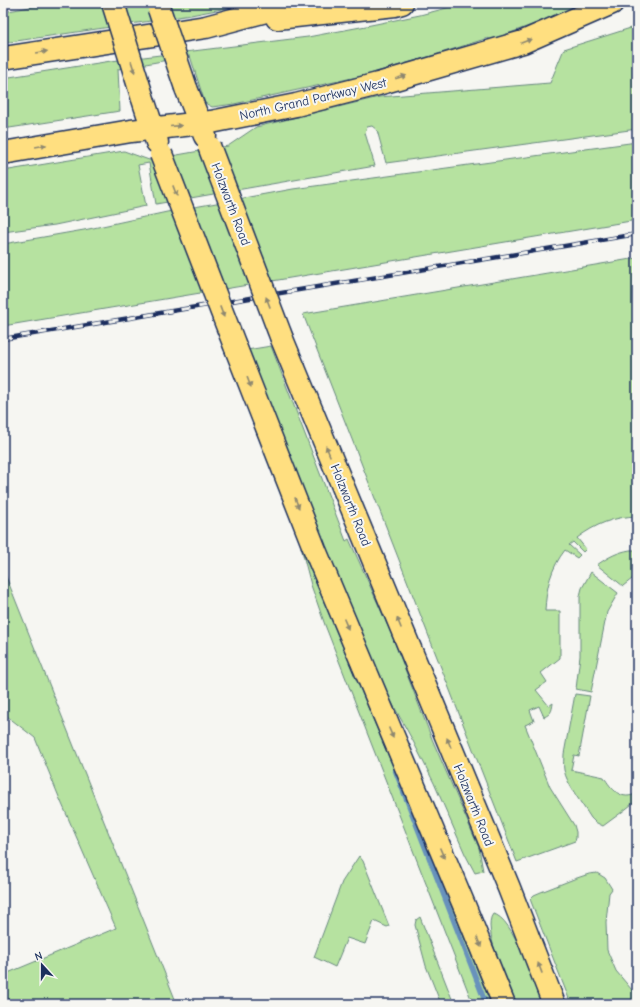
<svg xmlns="http://www.w3.org/2000/svg" width="640" height="1007" viewBox="0 0 640 1007" font-family="'Comic Neue',sans-serif">
	<style>
		.green { fill: #b6e2a0; stroke: #68887f }
		.lines { fill: none; stroke-linecap: round; stroke-linejoin: round }
		.stream { stroke: #6892bc; stroke-width: 5 }
		.major-casing { stroke: #1b2f5e; stroke-width: 25 }
		.highway-casing { stroke: #1b2f5e; stroke-width: 25 }
		.major { stroke: #ffdf80; stroke-width: 22 }
		.highway { stroke: #ffdf80; stroke-width: 22 }
		.rail-casing { stroke: #1b2f5e; stroke-width: 4.5 }
		.rail { stroke: #f6f6f2; stroke-width: 3; stroke-dasharray: 9; stroke-linecap: butt }
		.major-bridge-casing { stroke: #1b2f5e; stroke-width: 25; stroke-linecap: butt }
		.major-bridge { stroke: #ffdf80; stroke-width: 22 }
		.oneway { fill: #8d876f }
		.labels { text-anchor: middle; dominant-baseline: central; stroke-width: 4; stroke-linejoin: round; paint-order: stroke }
		.street-label { font-size: 13px; fill: #1b2f5e; stroke: #f6f6f2 }
	</style>
	<rect width="100%" height="100%" fill="#f6f6f2"/>
	<filter id="ink" filterUnits="userSpaceOnUse"><feTurbulence type="fractalNoise" baseFrequency=".025" numOctaves="2"/><feDisplacementMap in="SourceGraphic" scale="8" xChannelSelector="R" yChannelSelector="G"/><feConvolveMatrix kernelMatrix="1 2 1 2 8 2 1 2 1" color-interpolation-filters="sRGB"/></filter>
	<g filter="url(#ink)">
		<g class="green">
			<polygon points="52,3 252,3 191,15 3,43 3,12"/>
			<polygon points="466,3 587,3 564,13 491,40 488,38 438,54 366,75 234,104 212,107 205,103 190,56 118,69 120,111 3,129 3,78 111,61 308,37 366,26 420,15"/>
			<polygon points="637,26 637,129 386,163 377,130 372,126 367,127 365,133 375,166 156,204 149,163 138,165 146,206 55,225 3,232 3,171 124,151 149,160 228,146 256,127 379,97 550,83 564,49"/>
			<polygon points="637,142 637,220 3,326 3,244 84,230 167,212 293,189"/>
			<path d="M 637,258 L 637,516 C 613,517 596,524 577,538 L 586,549 L 583,552 L 573,542 L 569,545 L 580,555 L 577,558 L 565,550 C 551,568 546,588 545,611 L 560,611 L 560,658 L 541,673 L 547,682 L 536,690 L 549,706 L 553,703 C 552,711 551,714 544,717 L 539,706 L 530,710 L 534,721 L 525,725 L 550,787 L 574,825 L 576,832 L 576,838 L 575,841 L 517,862 L 303,314 Z"/>
			<polygon points="271,346 346,541 349,539 391,633 432,739 479,848 483,871 475,873 465,854 434,783 413,741 391,701 328,554 247,350"/>
			<polygon points="301,547 448,898 491,1004 473,1004 325,625 311,585"/>
			<path d="M 630,550 L 637,550 L 637,575 L 623,586 L 597,565 C 608,557 618,552 630,550 Z"/>
			<polygon points="3,569 177,1004 3,1004 3,975 116,928 59,797 35,738 3,713"/>
			<polygon points="591,572 618,593 607,612 591,692 576,689 580,656 580,596 582,588"/>
			<path d="M 575,694 L 590,696 L 579,756 L 574,755 L 571,770 L 604,777 C 611,789 622,802 637,793 L 636,801 L 622,812 L 603,826 L 595,822 L 591,818 C 583,805 567,785 564,770 C 563,764 564,759 564,754 Z"/>
			<polygon points="359,856 363,861 389,926 387,927 374,921 365,944 347,938 335,967 314,957 342,882"/>
			<polygon points="597,873 605,878 612,889 609,893 606,922 607,950 616,971 637,996 637,1004 571,1004 530,899 534,895 541,892 574,879 589,874"/>
			<path d="M 493,914 C 513,916 535,986 542,1004 L 515,1004 C 509,987 481,928 493,914 Z"/>
			<polygon points="420,917 454,1004 441,1004 426,966 415,925 416,920"/>
		</g>
		<g class="lines">
			<polyline class="stream" points="395,770 486,1004"/>
			<defs>
				<g id="major">
					<polyline points="186,88 205,136"/>
					<polyline points="142,96 157,142"/>
					<polyline points="3,153 131,131 211,122 296,105 378,84 523,42 612,3"/>
					<polyline points="282,339 509,888 554,1004"/>
					<polyline points="235,346 315,550 464,905 504,1004"/>
				</g>
				<g id="highway">
					<polyline points="277,18 395,5 402,3"/>
					<polyline points="3,58 206,27 296,3"/>
				</g>
			</defs>
			<use href="#major" class="major-casing"/>
			<use href="#highway" class="highway-casing"/>
			<use href="#major" class="major"/>
			<use href="#highway" class="highway"/>
			<defs>
				<polyline id="rail" points="3,339 637,234"/>
			</defs>
			<use href="#rail" class="rail-casing"/>
			<use href="#rail" class="rail"/>
			<defs>
				<g id="major-bridge">
					<polyline points="113,3 142,96"/>
					<polyline points="159,9 186,88"/>
					<polyline points="209,146 282,339"/>
					<polyline points="161,154 235,346"/>
				</g>
			</defs>
			<use href="#major-bridge" class="major-bridge-casing"/>
			<use href="#major-bridge" class="major-bridge"/>
		</g>
		<defs><path id="oneway-solid" d="M-6-.8H1V-3.2L6.5 0L1 3.2V.8H-6Z"/></defs>
		<g class="oneway">
			<use href="#oneway-solid" transform="translate(526 41) rotate(-21)"/>
			<use href="#oneway-solid" transform="translate(42 52) rotate(-9)"/>
			<use href="#oneway-solid" transform="translate(133 67) rotate(72)"/>
			<use href="#oneway-solid" transform="translate(401 77) rotate(-16)"/>
			<use href="#oneway-solid" transform="translate(176 126) rotate(-5)"/>
			<use href="#oneway-solid" transform="translate(41 146) rotate(-10)"/>
			<use href="#oneway-solid" transform="translate(175 191) rotate(69)"/>
			<use href="#oneway-solid" transform="translate(268 302) rotate(-111)"/>
			<use href="#oneway-solid" transform="translate(222 312) rotate(69)"/>
			<use href="#oneway-solid" transform="translate(249 382) rotate(69)"/>
			<use href="#oneway-solid" transform="translate(328 451) rotate(-112)"/>
			<use href="#oneway-solid" transform="translate(297 503) rotate(69)"/>
			<use href="#oneway-solid" transform="translate(399 623) rotate(-112)"/>
			<use href="#oneway-solid" transform="translate(346 624) rotate(67)"/>
			<use href="#oneway-solid" transform="translate(391 733) rotate(67)"/>
			<use href="#oneway-solid" transform="translate(449 743) rotate(-112)"/>
			<use href="#oneway-solid" transform="translate(442 853) rotate(67)"/>
			<use href="#oneway-solid" transform="translate(479 942) rotate(68)"/>
			<use href="#oneway-solid" transform="translate(540 968) rotate(-111)"/>
		</g>
	</g>
	<g class="labels">
		<g class="street-label">
			<text transform="translate(313 99) rotate(-13)">North Grand Parkway West</text>
			<text transform="translate(231 204) rotate(69)">Holzwarth Road</text>
			<text transform="translate(351 505) rotate(68)">Holzwarth Road</text>
			<text transform="translate(474 805) rotate(68)">Holzwarth Road</text>
		</g>
	</g>
	<rect width="640" height="1007" fill="none" stroke="#f6f6f2" stroke-width="16"/>
	<rect x="8" y="8" width="624" height="991" fill="none" stroke="#1b2f5e" stroke-width="1.5" filter="url(#ink)"/>
	<g transform="translate(42 965) rotate(339)" stroke="#f6f6f2" stroke-width="3" paint-order="stroke">
	<path d="M0-3L7 15L0 10L-7 15Z" fill="#1b2f5e"/>
	<text y="-6" font-size="11" font-weight="bold" text-anchor="middle" fill="#1b2f5e">N</text>
	</g>
</svg>
